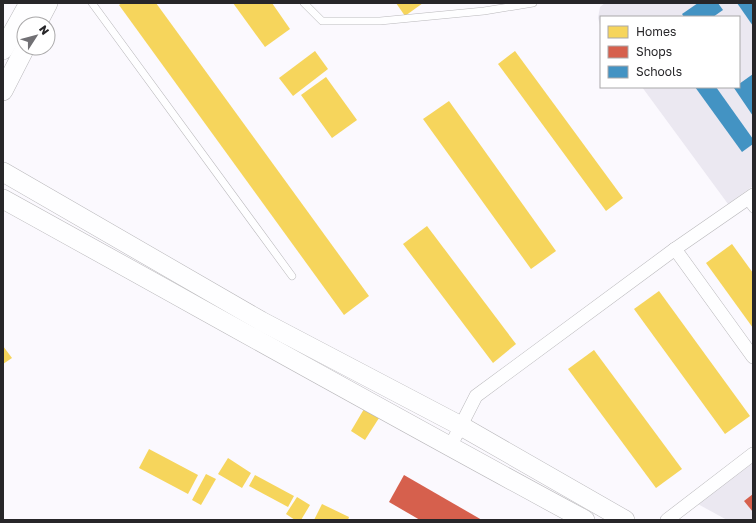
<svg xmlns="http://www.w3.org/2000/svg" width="756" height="523" viewBox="0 0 756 523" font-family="'Golos Text',sans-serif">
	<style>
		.built { fill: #ebe8f1 }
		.homes { fill: #f6d55c }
		.shops { fill: #d6604d }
		.schools { fill: #4393c3 }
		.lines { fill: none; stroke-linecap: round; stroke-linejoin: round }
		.service-casing { stroke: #b9b8bb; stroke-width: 8 }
		.minor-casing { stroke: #b9b8bb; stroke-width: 14 }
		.secondary-casing { stroke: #b9b8bb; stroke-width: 20 }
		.service { stroke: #fefeff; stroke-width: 7 }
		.minor { stroke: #fefeff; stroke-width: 13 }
		.secondary { stroke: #fefeff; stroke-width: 19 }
	</style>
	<rect width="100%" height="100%" fill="#fbf9fe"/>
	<g class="built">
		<polygon points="605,3 753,3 753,186 728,204 642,87 739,87 739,17 601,17 601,29 598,18 600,7"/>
		<polygon points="753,460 753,520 727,520 696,503"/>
	</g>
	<g class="homes">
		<polygon points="122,3 156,3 369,296 344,315 119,5"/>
		<polygon points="233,3 272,3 290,29 265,47"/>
		<polygon points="396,3 423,3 405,16"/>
		<polygon points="315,51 328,69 293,96 279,78"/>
		<polygon points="515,51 623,198 606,211 498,64"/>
		<polygon points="326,77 357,120 332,138 301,95"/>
		<polygon points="449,101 556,251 531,269 423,119"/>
		<polygon points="427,226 516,344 493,363 403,244"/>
		<polygon points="732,244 753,273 753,328 706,263"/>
		<polygon points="659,291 750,416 725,434 634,309"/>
		<polygon points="3,346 12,358 3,364"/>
		<polygon points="594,350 682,469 656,488 568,369"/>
		<polygon points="364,409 379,418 365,440 351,431"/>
		<polygon points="149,449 198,475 188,494 139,468"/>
		<polygon points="228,458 251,473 242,488 218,474"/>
		<polygon points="206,474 216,479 201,505 192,500"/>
		<polygon points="255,475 294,496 288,507 249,486"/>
		<polygon points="297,497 310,505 301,520 295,520 286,514"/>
		<polygon points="322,504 349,517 348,520 314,520"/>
	</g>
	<g class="shops">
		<polygon points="404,475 482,520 420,520 389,502"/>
		<polygon points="753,494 753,512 744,501"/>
	</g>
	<g class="schools">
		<polygon points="698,3 718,3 723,10 713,17 684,17 682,14"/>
		<polygon points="737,3 753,3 753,26"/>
		<polygon points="753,74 753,116 734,88 739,87 739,84"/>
		<polygon points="695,87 716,87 753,139 753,144 742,152"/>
	</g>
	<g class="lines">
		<defs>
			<g id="service">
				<polyline points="92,3 292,276"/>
				<polyline points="304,3 322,21 380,21 484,11 533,3"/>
				<polyline points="746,200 753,209"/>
			</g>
			<g id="minor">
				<polyline points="675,249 753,357"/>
				<polyline points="450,447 476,396 675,249 753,195"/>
				<polyline points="667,520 753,454"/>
			</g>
			<g id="secondary">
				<polyline points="37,24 48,3"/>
				<polyline points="3,50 29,3"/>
				<polyline points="3,91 25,48"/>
				<polyline points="3,172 261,321 461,426 625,520"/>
				<path d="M 3,199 C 197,306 390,415 585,520"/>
			</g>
		</defs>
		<use href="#service" class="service-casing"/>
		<use href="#minor" class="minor-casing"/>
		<use href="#secondary" class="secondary-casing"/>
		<use href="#service" class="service"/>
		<use href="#minor" class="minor"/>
		<use href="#secondary" class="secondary"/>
	</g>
	<rect width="756" height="523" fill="none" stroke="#272629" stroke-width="8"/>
	<rect x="600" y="16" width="140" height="72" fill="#ffffff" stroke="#a9a8a9"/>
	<rect x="608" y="26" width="20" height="12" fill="#f6d55c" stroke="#a9a8a9"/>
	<text x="636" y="36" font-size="12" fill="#272629">Homes</text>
	<rect x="608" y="46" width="20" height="12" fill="#d6604d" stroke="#a9a8a9"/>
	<text x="636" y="56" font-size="12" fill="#272629">Shops</text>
	<rect x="608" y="66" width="20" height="12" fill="#4393c3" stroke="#a9a8a9"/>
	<text x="636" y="76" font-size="12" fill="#272629">Schools</text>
	<g transform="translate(36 36) rotate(54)"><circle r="19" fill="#ffffff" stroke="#a9a8a9"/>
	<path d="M0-3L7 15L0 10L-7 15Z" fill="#717074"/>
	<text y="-6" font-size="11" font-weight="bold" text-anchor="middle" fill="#272629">N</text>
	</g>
</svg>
